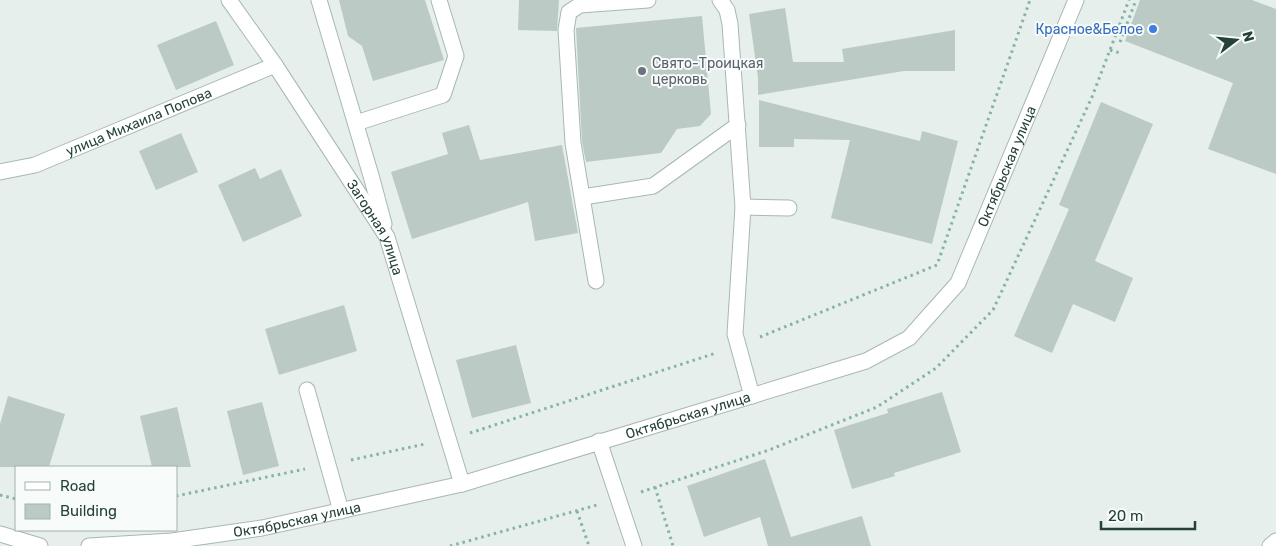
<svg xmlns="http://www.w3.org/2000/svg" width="1276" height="546" viewBox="0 0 1276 546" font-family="Rubik,sans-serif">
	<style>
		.building { fill: #bbcac4 }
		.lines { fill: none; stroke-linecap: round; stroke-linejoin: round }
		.minor-casing { stroke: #a8b8b2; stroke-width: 17 }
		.path { stroke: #86b3a5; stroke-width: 3; stroke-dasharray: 2.5 4; stroke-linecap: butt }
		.minor { stroke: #fff; stroke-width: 15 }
		.shop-dot { fill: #3f7fe0; stroke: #f7fbf9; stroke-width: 2 }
		.worship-dot { fill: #6b7280; stroke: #f7fbf9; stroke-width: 2 }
		.labels { text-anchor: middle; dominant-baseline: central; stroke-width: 4; stroke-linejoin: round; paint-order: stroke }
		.shop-label { font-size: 14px; fill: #366cbe; stroke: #f7fbf9; text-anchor: end }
		.worship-label { font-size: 14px; fill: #5b616d; stroke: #f7fbf9; text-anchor: start }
		.street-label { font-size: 14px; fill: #24423a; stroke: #f7fbf9 }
	</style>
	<rect width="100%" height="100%" fill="#e6efeb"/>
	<g class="building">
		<polygon points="339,0 425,0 444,60 373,81 362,46 348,36"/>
		<polygon points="519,0 559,0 557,31 518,30"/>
		<polygon points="1140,0 1252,0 1276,9 1276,174 1208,149 1233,83 1125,41"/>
		<polygon points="785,8 793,62 844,62 842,49 955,30 955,71 904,71 758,95 758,78 749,14"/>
		<polygon points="702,16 711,114 700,126 677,129 661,153 586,162 582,142 576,28"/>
		<polygon points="216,21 234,65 176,90 157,45"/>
		<polygon points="759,100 920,141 922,131 958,141 932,244 831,218 850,140 794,139 794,147 759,147"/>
		<polygon points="1101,102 1153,124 1095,261 1133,278 1115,322 1073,304 1052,353 1014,336 1069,209 1059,205"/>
		<polygon points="469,125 480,160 562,145 578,233 535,241 528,202 412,239 391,172 448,154 442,133"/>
		<polygon points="181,133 198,172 156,190 139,151"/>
		<polygon points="255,168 260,179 281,169 302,216 243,242 218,185"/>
		<polygon points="344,305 357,351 279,375 265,329"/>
		<polygon points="516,345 531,403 472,418 456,360"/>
		<polygon points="942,392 961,452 894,473 895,476 852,489 834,430 888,413 887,409"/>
		<polygon points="8,396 65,414 49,467 0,467 0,424"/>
		<polygon points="262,402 279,466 243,475 227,411"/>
		<polygon points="177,407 191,467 152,467 140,416"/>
		<polygon points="765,459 791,537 862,516 871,546 768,546 760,517 704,537 687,486"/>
	</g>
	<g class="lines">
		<defs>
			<g id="minor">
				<path id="s1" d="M 229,0 L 275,65 L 387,237 L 462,484"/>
				<polyline points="319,0 372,179 384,224"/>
				<polyline points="720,0 727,10 730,24 743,207 735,334 752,396"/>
				<polyline points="356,123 443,95 456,56 439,0"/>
				<path id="s2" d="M 0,172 L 35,165 L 275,65"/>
				<polyline points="583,197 653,186 738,125"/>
				<polyline points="743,207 789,208"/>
				<polyline points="596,281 573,143 566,30 569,12 580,5 648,0"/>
				<polyline points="307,390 341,511"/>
				<polyline points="599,441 634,546"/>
				<polyline points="0,534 40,546"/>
				<path id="s3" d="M 89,546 L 172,541 L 262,528 L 462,484 L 866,361 L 909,338 L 958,283 L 1076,0"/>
				<polyline points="1270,546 1276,541"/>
			</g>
		</defs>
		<use href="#minor" class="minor-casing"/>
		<g class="path">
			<polyline points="1120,42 1136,0"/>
			<polyline points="1110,50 1120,53"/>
			<polyline points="760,337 937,265 1030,0"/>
			<polyline points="470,433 716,353"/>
			<polyline points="351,460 425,444"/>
			<polyline points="655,487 673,546"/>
			<polyline points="641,492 769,450 877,407 936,368 993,310 1092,97 1129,0"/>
			<polyline points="0,495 16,499"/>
			<polyline points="176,496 305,469"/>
			<polyline points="577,511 589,546"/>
			<polyline points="450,546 597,505"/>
		</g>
		<use href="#minor" class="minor"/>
	</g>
	<circle class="shop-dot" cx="1153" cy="29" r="5"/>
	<circle class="worship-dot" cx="642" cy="71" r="5"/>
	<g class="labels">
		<g class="shop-label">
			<text x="1143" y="29">Красное&amp;Белое</text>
		</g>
		<g class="worship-label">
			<text x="652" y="63">Свято-Троицкая<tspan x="652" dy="16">церковь</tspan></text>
		</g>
		<g class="street-label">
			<text stroke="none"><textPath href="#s2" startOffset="148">улица Михаила Попова</textPath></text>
			<text stroke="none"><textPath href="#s3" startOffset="1050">Октябрьская улица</textPath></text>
			<text stroke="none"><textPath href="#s1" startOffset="271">Загорная улица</textPath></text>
			<text stroke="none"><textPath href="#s3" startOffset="615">Октябрьская улица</textPath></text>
			<text stroke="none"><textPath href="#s3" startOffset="210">Октябрьская улица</textPath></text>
		</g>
	</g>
	<rect x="15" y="466" width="162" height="65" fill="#f7fbf9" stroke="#a3b1ad"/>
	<rect x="25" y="482" width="25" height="8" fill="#ffffff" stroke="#a3b1ad"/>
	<text x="60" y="491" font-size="15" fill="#24423a">Road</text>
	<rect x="25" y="504" width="25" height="15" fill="#bbcac4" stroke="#a3b1ad"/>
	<text x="60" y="516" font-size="15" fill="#24423a">Building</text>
	<g transform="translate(1236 40) rotate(74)" stroke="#f7fbf9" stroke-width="4" paint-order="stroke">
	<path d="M0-4L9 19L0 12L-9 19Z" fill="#24423a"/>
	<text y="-8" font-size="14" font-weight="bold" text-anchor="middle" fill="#24423a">N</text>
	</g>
	<path d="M1101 521v8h94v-8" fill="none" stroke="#24423a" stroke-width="2.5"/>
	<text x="1108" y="521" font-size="15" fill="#24423a" stroke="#f7fbf9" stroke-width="4" paint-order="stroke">20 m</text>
</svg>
